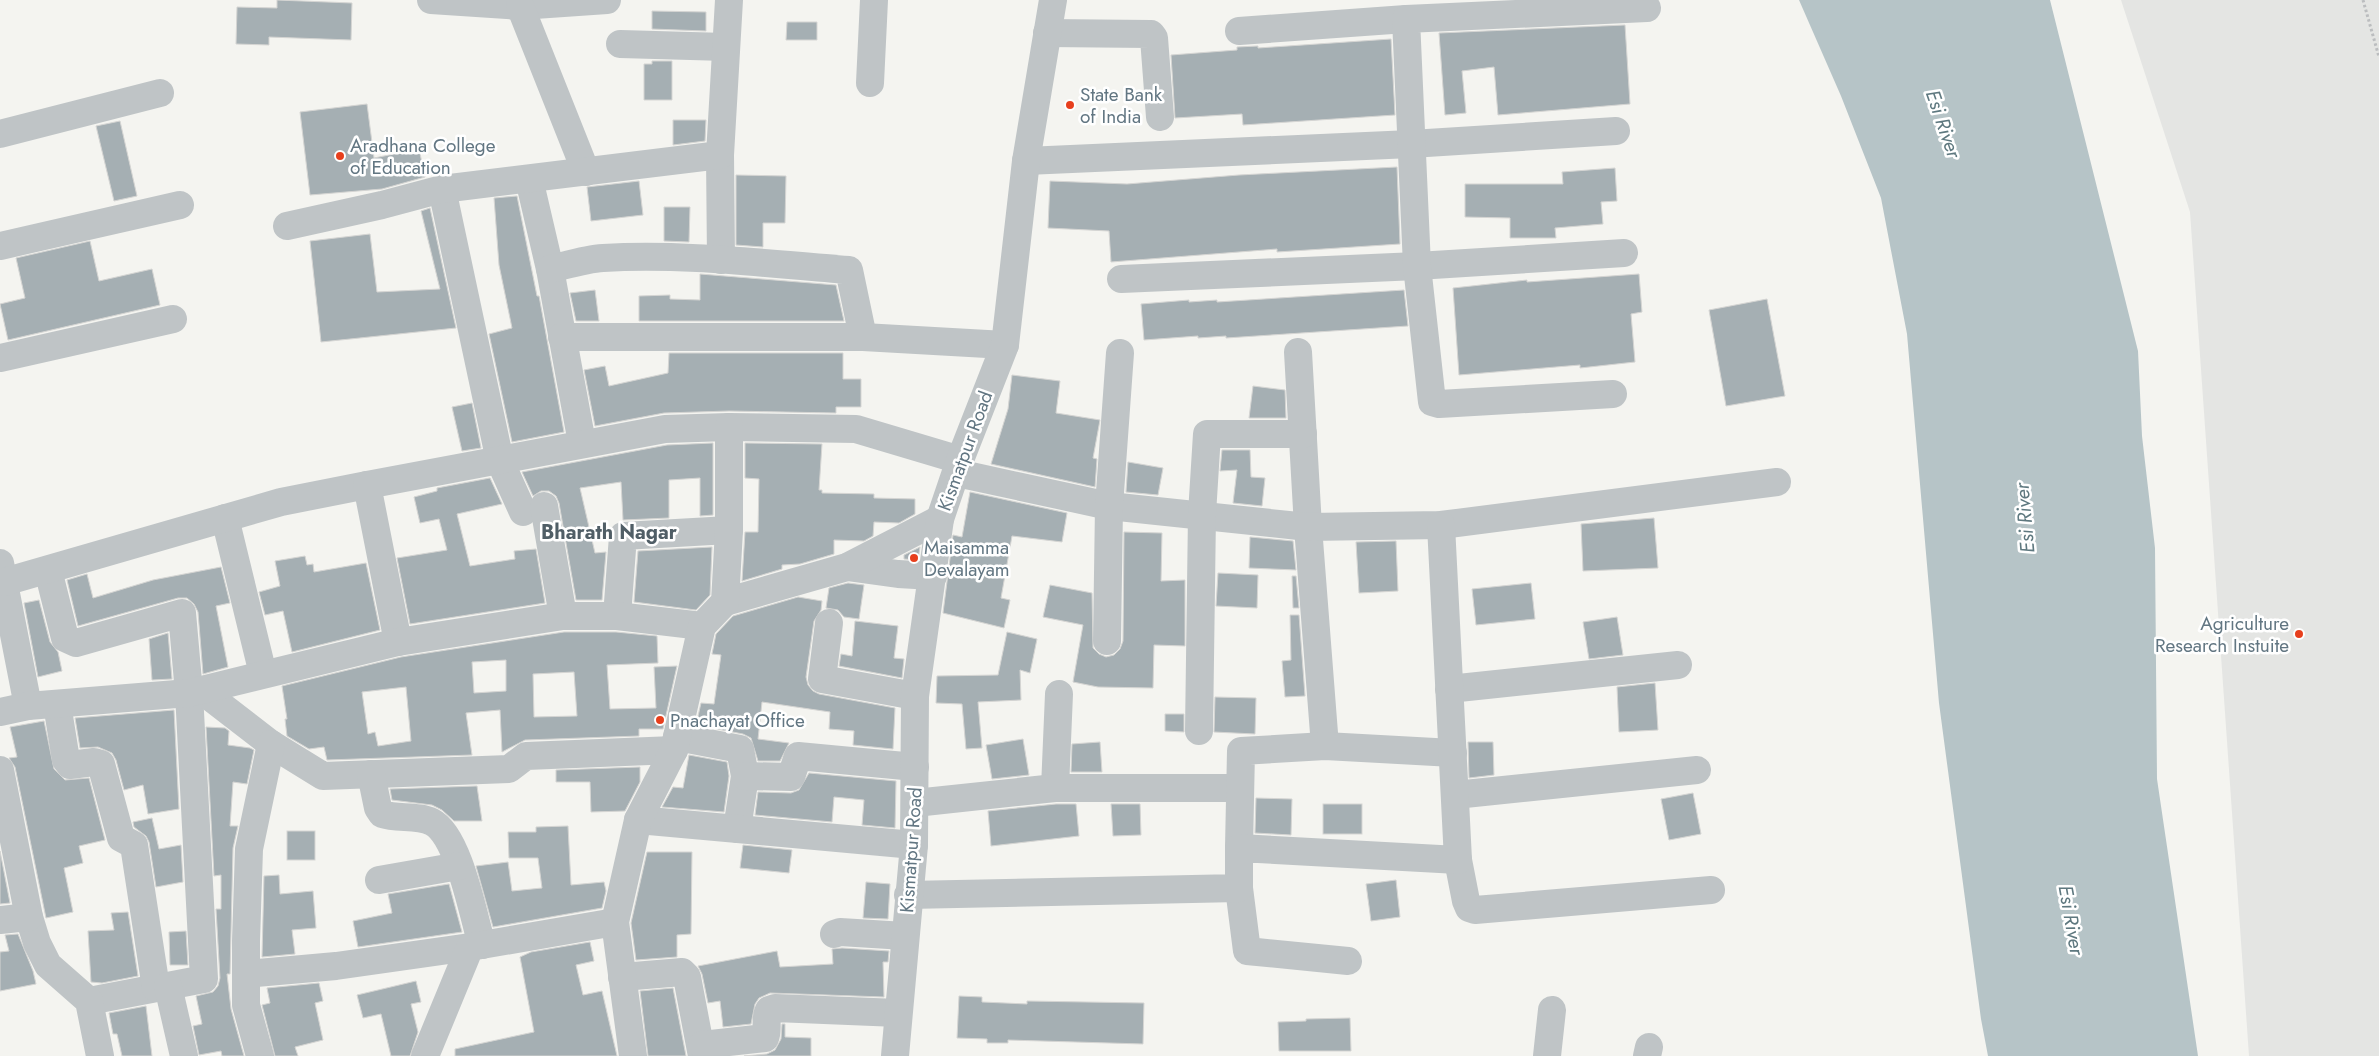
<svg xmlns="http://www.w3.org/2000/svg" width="2379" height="1056" viewBox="0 0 2379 1056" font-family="Jost,sans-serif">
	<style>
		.built { fill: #e4e5e3 }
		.water { fill: #b6c4c7 }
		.building { fill: #a5afb3; stroke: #d5d5d3; fill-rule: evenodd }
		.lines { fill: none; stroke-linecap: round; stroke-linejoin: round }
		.path { stroke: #bbbdbf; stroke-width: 3; stroke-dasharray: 2.5 2.5; stroke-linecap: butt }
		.minor { stroke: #bfc4c6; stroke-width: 28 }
		.poi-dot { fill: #e73f1d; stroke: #fff; stroke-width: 2 }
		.labels { text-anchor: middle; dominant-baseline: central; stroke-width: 5; stroke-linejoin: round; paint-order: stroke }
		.poi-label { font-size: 19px; fill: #627682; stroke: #fff; text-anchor: start }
		.street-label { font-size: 19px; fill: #627682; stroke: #fff }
		.water-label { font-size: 20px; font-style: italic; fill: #5e787f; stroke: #fff }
		.neighbourhood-label { font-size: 20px; font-weight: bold; fill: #505e66; stroke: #fff }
	</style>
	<rect width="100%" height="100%" fill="#f4f4f0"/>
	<polygon class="built" points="2121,0 2379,0 2379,1056 2249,1056 2190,212"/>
	<polygon class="water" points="1799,0 2050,0 2138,351 2142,436 2155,548 2157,779 2198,1056 1988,1056 1981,1019 1939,703 1907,334 1881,198 1841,96"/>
	<g class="building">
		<polygon points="277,0 352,3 351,40 269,37 269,45 236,44 237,7 277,8"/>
		<polygon points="652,11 706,12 706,31 652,29"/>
		<polygon points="787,22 817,22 817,40 786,40"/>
		<polygon points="1625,25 1630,104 1498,115 1494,67 1462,71 1466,113 1445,115 1439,33"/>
		<polygon points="1391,39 1395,115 1243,125 1242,114 1175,118 1171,55 1237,50 1237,47 1258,46 1258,48"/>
		<polygon points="652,61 672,61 672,100 644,100 644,64 652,64"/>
		<polygon points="367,104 374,158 419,149 425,177 382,189 310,195 300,112"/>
		<polygon points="673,120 706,120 705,141 673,145"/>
		<polygon points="120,121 137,196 114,201 96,126"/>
		<polygon points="1397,167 1400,244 1277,252 1277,249 1111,262 1109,231 1048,228 1050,181 1127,184 1239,175"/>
		<polygon points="1615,168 1617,201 1601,202 1603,224 1555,228 1556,238 1510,238 1510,218 1465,217 1465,184 1563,184 1562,172"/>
		<polygon points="736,175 786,176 785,223 763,223 763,247 736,245"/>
		<polygon points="639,181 643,215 591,221 587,187"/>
		<polygon points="517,196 537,296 539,296 564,432 512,442 489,334 512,328 499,265 494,198"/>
		<polygon points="664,207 690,207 689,242 664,241"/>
		<polygon points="430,208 456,328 321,342 310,241 370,234 377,292 440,289 421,211"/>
		<polygon points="90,241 99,281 152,269 160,305 8,340 0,304 25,298 16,258"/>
		<polygon points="700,274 836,285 844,321 639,321 639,296 670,295 670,299 700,300"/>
		<polygon points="1639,274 1642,312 1631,314 1635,362 1580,368 1580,365 1459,375 1453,288 1527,280 1527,282"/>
		<polygon points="595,290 599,321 576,321 570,293"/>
		<polygon points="1404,290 1408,326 1226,338 1226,336 1198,338 1198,336 1144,340 1141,304 1189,300 1189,302 1217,300 1217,302"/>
		<polygon points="1767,299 1785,396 1726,406 1709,310"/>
		<polygon points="669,353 843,353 843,379 861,379 861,407 836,407 836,413 729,411 664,413 595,426 584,370 605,366 609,386 668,373"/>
		<polygon points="1012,375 1060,381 1056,413 1100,420 1093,458 1097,459 1095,487 991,464 1008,409"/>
		<polygon points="1253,386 1285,390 1286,418 1249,418"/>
		<polygon points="472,403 481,448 462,451 452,407"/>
		<polygon points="713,443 713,515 700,516 700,478 669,480 669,518 623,520 621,482 580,488 595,553 606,552 602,600 576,600 559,503 556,496 549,491 541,491 533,496 522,472 667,445"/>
		<polygon points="745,443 822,444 819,490 822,490 822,493 874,494 874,498 915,499 915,514 899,523 874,522 873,536 864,541 834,540 834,554 800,564 782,565 782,569 742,581 745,532 758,532 759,479 745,478"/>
		<polygon points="1222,450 1250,450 1251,477 1265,478 1262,506 1233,503 1237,470 1220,471"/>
		<polygon points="1128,462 1163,468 1158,495 1126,492"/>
		<polygon points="490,478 502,504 457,514 470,566 515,559 514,551 536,549 545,603 410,624 397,558 447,550 439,519 420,523 414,497 437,491 437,488"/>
		<polygon points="970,492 1067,513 1062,542 1012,536 1001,598 1010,600 1004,628 943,613 953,535 962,537"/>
		<polygon points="1654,518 1658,568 1583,571 1581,524"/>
		<polygon points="1124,532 1162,533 1161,581 1185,580 1185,646 1154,645 1153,688 1098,687 1073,682 1083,625 1043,617 1050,585 1092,593 1093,648 1099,654 1106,657 1114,655 1120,649 1123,641"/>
		<polygon points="1250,537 1293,541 1296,570 1249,568"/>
		<polygon points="1396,541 1398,591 1359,593 1356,542"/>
		<polygon points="712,547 710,595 696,610 634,602 638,551"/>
		<polygon points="920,547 918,560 904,559 904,555"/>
		<polygon points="305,556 307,565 313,564 314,572 366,563 380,630 292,652 283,611 265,615 259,592 280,586 275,561"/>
		<polygon points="221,567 230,603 216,606 228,667 203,674 198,612 194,604 187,598 178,598 78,626 67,580 87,574 93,598 153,580"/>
		<polygon points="1218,573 1258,575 1257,608 1216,606"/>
		<polygon points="1292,576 1296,576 1299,608 1293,608"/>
		<polygon points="848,583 864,585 859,619 844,617 838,610 826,608 829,588"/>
		<polygon points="1531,583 1535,619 1476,625 1472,589"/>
		<polygon points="798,597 822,601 821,610 814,621 806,677 808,685 813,691 819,694 895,708 893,749 853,745 854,731 829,729 830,712 762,702 758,739 789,743 780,761 758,761 751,738 743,734 696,725 701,703 714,704 721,655 712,654 716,634 733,616"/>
		<polygon points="39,600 50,642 58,652 62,671 38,677 24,603"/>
		<polygon points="1290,615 1299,615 1305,696 1285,697 1282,661 1291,660"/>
		<polygon points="1617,617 1623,655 1589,659 1583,622"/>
		<polygon points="855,621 898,626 894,658 904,659 902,678 839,666 841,654 852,656"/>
		<path d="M 564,632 L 616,632 L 657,636 L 658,663 L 607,665 L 610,709 L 656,708 L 654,667 L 677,666 L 663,729 L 639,729 L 639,736 L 525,740 L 502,752 L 500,710 L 466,713 L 472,755 L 327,760 L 324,747 L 309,749 L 287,736 L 285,719 L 287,719 L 282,686 L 401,657 ZM 506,660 L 506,691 L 474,693 L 472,662 ZM 574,672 L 577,716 L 534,717 L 533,674 ZM 406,687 L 411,741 L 378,746 L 375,732 L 368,734 L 362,692 Z"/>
		<polygon points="1007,632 1037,639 1030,673 1020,670 1021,700 978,702 982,748 966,749 962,704 936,703 937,676 998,675"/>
		<polygon points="168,633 172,679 152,680 149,639"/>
		<polygon points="1655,683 1658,730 1619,732 1617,687"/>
		<polygon points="1215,697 1256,698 1255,734 1214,732"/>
		<polygon points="174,710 179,809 148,814 143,785 124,790 116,760 112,753 98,747 80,748 75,718"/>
		<polygon points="1165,714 1184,714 1184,732 1165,731"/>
		<polygon points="44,721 54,769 65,780 89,778 105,840 79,846 83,863 64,868 73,912 46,918 15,767 9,758 17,757 10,727"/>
		<polygon points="206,727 225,728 229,731 228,745 250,748 254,750 247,784 233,782 230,826 238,826 233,848 230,974 227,974 231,1009 244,1056 222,1056 221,1051 199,1055 193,1026 202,1024 196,996 213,992 218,986 220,978 216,909 221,909 221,875 214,876"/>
		<polygon points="1023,739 1029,775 992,779 986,745"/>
		<polygon points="1100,742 1102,772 1071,772 1072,744"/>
		<polygon points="1468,742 1493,742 1494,775 1469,778"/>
		<polygon points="689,755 727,762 729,776 724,812 662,807 673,787 683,788"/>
		<polygon points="640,767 640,782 625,811 591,812 590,782 556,782 556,770"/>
		<polygon points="809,773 896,781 895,828 862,825 864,800 834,797 832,822 755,815 758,792 791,793 799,790"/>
		<polygon points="477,786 482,821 454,821 442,810 432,805 392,800 390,789"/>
		<polygon points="1693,793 1701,834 1669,840 1661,799"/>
		<polygon points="1256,798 1292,799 1291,835 1255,833"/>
		<polygon points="1056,804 1076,804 1079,836 991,846 988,811"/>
		<polygon points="1111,804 1140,804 1141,835 1113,836"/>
		<rect x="1323" y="804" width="39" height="30"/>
		<polygon points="152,818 159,849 181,845 183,882 156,887 149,842 146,836 134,827 133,822"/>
		<polygon points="568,826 571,885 604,882 606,891 602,908 493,927 476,866 508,862 512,891 542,888 538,858 509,858 508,832 536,832 536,827"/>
		<rect x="287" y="831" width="28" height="29"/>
		<polygon points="743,845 792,850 789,873 740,868"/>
		<polygon points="0,851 10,903 0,904"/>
		<polygon points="647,852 692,852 691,934 677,935 677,957 636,960 631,923"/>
		<polygon points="279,875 280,894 313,891 316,928 292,930 295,954 262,957 264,876"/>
		<polygon points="1396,880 1400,917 1371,921 1366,884"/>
		<polygon points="866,882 890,884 888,919 863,918"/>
		<polygon points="449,884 462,932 358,947 353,921 392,913 388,894"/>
		<polygon points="128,912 138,976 102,983 91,982 88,931 114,930 111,913"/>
		<polygon points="186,931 188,965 170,965 169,932"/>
		<polygon points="18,934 33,971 36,984 0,991 0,952 9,951 5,935"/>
		<polygon points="590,942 594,961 576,965 583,995 602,991 617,1056 455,1056 455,1049 534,1032 520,957 531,952"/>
		<polygon points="842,948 889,951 888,962 883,962 884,997 770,993 759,998 755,1004 751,1024 723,1027 720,1001 708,1003 702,974 698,966 777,951 780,967 833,964 832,949"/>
		<polygon points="416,981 421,1002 411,1004 418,1032 410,1056 391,1056 381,1014 363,1018 357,995"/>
		<polygon points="319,983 323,1001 315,1003 323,1040 295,1047 298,1056 275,1056 262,1005 270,1003 267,988"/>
		<polygon points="673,988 686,1056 648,1056 640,991"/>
		<polygon points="959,996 982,997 982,1002 1027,1004 1027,1001 1144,1003 1143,1044 1008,1040 1008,1043 987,1043 987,1039 957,1038"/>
		<polygon points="146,1006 152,1056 122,1056 117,1034 113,1034 109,1013"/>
		<polygon points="1350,1018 1351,1051 1279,1051 1278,1022 1306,1021 1306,1019"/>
		<polygon points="782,1024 785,1024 785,1037 811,1038 811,1056 744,1056 767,1054 775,1050 781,1039"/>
	</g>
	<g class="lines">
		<polyline class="path" points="2363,0 2379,57"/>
		<g class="minor">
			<polyline points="431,0 520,6 607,0"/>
			<polyline points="520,6 586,172"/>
			<polyline points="1239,31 1406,19"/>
			<polyline points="1047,33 1151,34 1154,38 1160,117"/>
			<polyline points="620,44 726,47"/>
			<polyline points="870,83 874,0"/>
			<polyline points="0,134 160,93"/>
			<polyline points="720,155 721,260"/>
			<polyline points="1026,161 1411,144 1616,131"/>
			<polyline points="529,179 550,269 582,443"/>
			<polyline points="442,189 500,461 523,512"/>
			<polyline points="287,226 382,205 442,189 720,155 729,0"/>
			<polyline points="0,246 180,205"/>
			<path d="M 550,269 C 567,265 586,259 603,258 C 684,253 768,264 849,270 L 863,337"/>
			<polyline points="1121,279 1417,266 1624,253"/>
			<polyline points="562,337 863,337 1005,345"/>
			<polyline points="1298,352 1308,527 1325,746"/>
			<polyline points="0,358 173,319"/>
			<polyline points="1613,394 1439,404 1432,402 1417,266 1406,19 1647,8"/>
			<polyline points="957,473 1109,506 1308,527 1441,525 1777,482"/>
			<polyline points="544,506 563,616"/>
			<polyline points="225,518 263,674"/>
			<polyline points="0,563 28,706"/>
			<polyline points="847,567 898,574 933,576"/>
			<polyline points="48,570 65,638 76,643 182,613 189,693 204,979 89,1001"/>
			<polyline points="4,582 281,502 367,485"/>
			<polyline points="725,602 847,567 940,519"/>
			<polyline points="617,616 623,536 729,530"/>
			<polyline points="829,623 822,679 915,696"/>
			<polyline points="1107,641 1109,506 1120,353"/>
			<polyline points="398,642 367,485 665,429 729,427 856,429 960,460"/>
			<polyline points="1449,689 1678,665"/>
			<polyline points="201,690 271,744 323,776 509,769 526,756 674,750"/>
			<polyline points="57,704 66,760 70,765 94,762 101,764 121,838 134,845 156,988"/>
			<polyline points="0,712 28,706 189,693 398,642 563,616 617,616 702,626"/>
			<polyline points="1199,731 1202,514 1207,434 1303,434"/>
			<polyline points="677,737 740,749 745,776 737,829"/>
			<polyline points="0,770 29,917 37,943 48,965 89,1001 100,1056"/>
			<path d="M 371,774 L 378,808 L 382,814 C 397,819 418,815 432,822 C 459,836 473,915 482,945"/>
			<polyline points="745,776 791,777 798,756 915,767"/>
			<polyline points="1055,788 1059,694"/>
			<polyline points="1455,795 1697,770"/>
			<polyline points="915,803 1055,788 1239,788"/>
			<polyline points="638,820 914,845"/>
			<polyline points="1239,848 1241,751 1325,746 1453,753"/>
			<polyline points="1458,860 1466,901 1469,908 1475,910 1711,890"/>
			<polyline points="379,880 459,866"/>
			<polyline points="1239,888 1247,951 1348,961"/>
			<polyline points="908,895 1239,888 1239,848 1458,860 1441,525"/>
			<polyline points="0,920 29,917"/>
			<polyline points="834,934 840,932 905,936"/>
			<polyline points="246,974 336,966 470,947"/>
			<polyline points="622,977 682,972 687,977 702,1056"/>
			<polyline points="168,986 184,1056"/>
			<path d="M 702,1045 L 765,1038 C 769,1029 764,1019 769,1010 L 775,1008 L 898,1013"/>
			<polyline points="260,1056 246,1005 246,941 249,849 271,744"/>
			<polyline points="425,1056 470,947 615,922"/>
			<polyline points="633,1056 615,922 638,820 674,750 702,626 725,602 729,530 729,427"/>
			<polyline points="895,1056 914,845 915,696 940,519 960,460 1005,345 1026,161 1053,0"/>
			<polyline points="1547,1056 1552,1010"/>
			<polyline points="1647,1056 1649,1047"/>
		</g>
	</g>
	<g class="poi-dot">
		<circle cx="1070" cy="105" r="5"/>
		<circle cx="340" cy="156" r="5"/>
		<circle cx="914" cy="558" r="5"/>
		<circle cx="2299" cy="634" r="5"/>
		<circle cx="660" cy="720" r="5"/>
	</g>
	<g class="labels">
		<g class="poi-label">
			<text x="1080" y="94">State Bank<tspan x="1080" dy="22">of India</tspan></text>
			<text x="350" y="145">Aradhana College<tspan x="350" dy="22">of Education</tspan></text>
			<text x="924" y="547">Maisamma<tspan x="924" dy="22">Devalayam</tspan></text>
			<text x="2289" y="623" text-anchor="end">Agriculture<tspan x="2289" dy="22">Research Instuite</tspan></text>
			<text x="670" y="720">Pnachayat Office</text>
		</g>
		<g class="street-label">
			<text transform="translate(965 451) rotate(-70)">Kismatpur Road</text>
			<text transform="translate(911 850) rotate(-86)">Kismatpur Road</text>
		</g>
		<g class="water-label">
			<text transform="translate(1943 124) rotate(71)">Esi River</text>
			<text transform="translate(2025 518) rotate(-95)">Esi River</text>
			<text transform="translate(2071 920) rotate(80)">Esi River</text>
		</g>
		<g class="neighbourhood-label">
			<text x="609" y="532">Bharath Nagar</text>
		</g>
	</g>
</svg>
